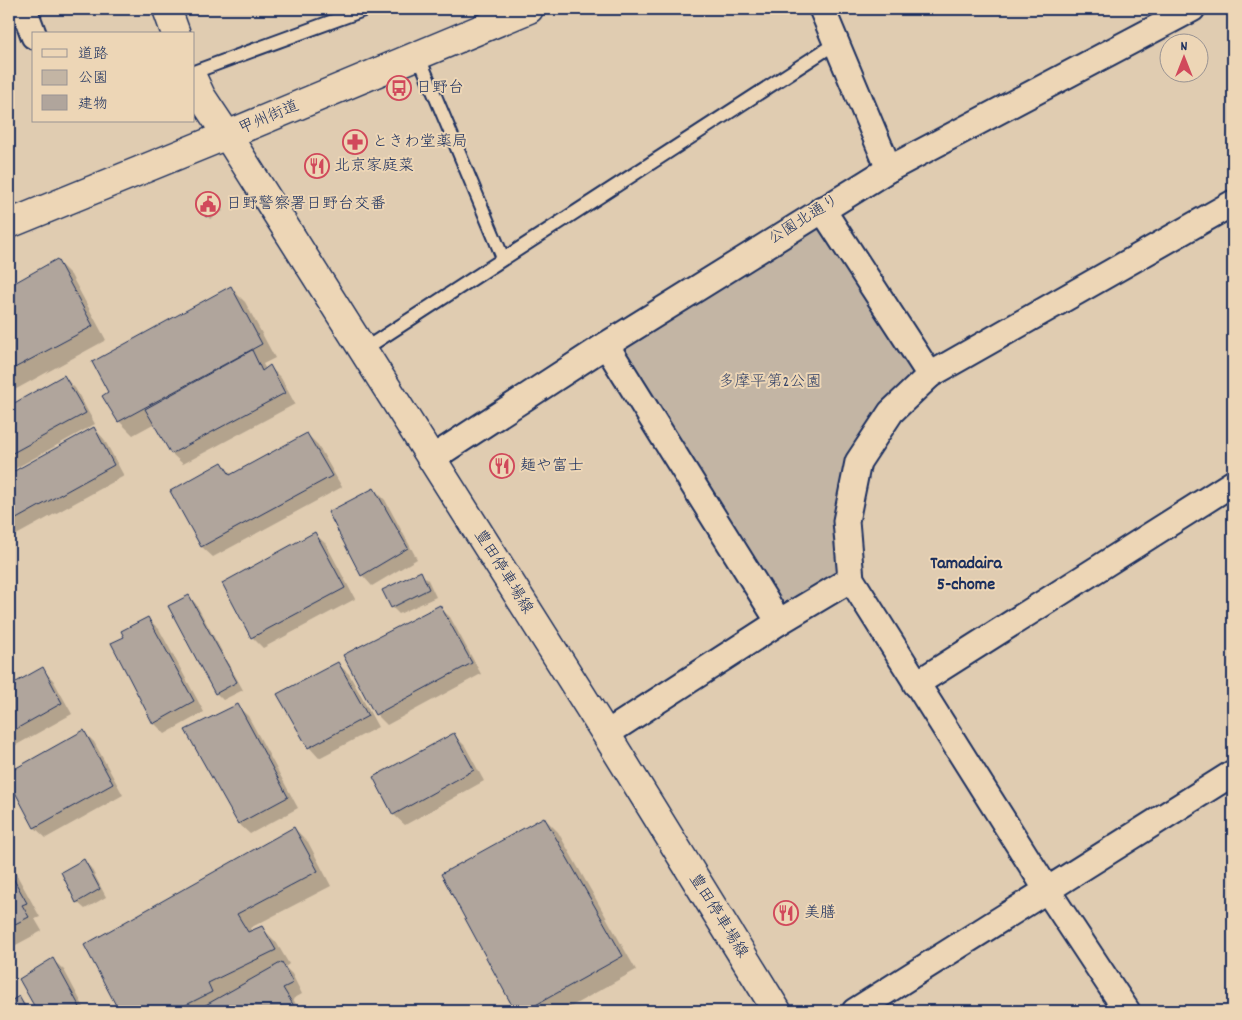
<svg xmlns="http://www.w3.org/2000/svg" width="1242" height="1020" viewBox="0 0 1242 1020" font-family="Dekko,'Klee One',sans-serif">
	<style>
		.green { fill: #c3b5a4; stroke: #6f7281 }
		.shadow { fill: #0003 }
		.building { fill: #b0a59c; stroke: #1b2f5e }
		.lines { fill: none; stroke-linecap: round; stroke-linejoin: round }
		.service-casing { stroke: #1b2f5e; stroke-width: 16 }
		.minor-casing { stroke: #1b2f5e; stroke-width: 29 }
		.tertiary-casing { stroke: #1b2f5e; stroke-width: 31 }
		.secondary-casing { stroke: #1b2f5e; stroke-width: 31 }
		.service { stroke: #edd6b6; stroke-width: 12 }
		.minor { stroke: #edd6b6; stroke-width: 25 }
		.tertiary { stroke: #edd6b6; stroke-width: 28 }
		.secondary { stroke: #edd6b6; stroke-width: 28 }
		.labels { text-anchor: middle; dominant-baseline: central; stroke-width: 4; stroke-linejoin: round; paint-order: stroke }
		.poi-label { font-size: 16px; fill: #1b2f5e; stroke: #edd6b6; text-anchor: start }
		.street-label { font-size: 16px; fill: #1b2f5e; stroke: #edd6b6 }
		.park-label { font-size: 16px; fill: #344368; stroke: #edd6b6 }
		.neighbourhood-label { font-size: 18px; font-weight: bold; fill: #1b2f5e; stroke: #edd6b6 }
	</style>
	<rect width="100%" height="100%" fill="#e0ccb1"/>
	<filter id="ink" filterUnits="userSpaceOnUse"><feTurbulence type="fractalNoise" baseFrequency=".02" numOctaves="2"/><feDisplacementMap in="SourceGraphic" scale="10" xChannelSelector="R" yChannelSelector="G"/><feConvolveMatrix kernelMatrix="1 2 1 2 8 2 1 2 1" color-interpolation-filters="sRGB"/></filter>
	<g filter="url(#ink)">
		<polygon class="green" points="822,209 930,375 858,462 851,579 779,622 606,345"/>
		<g class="shadow">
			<polygon points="216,202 223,211 210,219 207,216"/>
			<polygon points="57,261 71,275 106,340 9,393 9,287"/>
			<polygon points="231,288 245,302 275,358 263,364 266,370 270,367 281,378 295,404 183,464 172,454 155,423 133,435 119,421"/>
			<polygon points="64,377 75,388 95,424 9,472 9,408"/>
			<polygon points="94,428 104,439 124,476 9,539 9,475"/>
			<polygon points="307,434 318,445 342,487 213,557 202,547 171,492 222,464 233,475"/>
			<polygon points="374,489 385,500 417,559 372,586 362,575"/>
			<polygon points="315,534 326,544 355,599 263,648 252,637"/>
			<polygon points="420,573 428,580 436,597 399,614 392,607"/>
			<polygon points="189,597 196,604 243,690 223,700 216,693"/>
			<polygon points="439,607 450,617 481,674 387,725 376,714"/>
			<polygon points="148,619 159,629 204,712 165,734 154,723"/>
			<polygon points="338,664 349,674 378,727 319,758 309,747"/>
			<polygon points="42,669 53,680 72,714 9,749 9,688"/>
			<polygon points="237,706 248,716 298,808 250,834 239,824 187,731"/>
			<polygon points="84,732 94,742 123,795 46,838 35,828 9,778 9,773"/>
			<polygon points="454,735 465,746 484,781 405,825 394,815 375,777"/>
			<polygon points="544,818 558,832 636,970 563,1011 517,1011 443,874"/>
			<polygon points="294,828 308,842 331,886 250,928 252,932 262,928 276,942 289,964 285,967 292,974 302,994 293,999 300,1011 120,1011 86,945"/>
			<polygon points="9,861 40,917 35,919 42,931 14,946 9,941"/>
			<polygon points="84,861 91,868 106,897 85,909 77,902"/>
			<polygon points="53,960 64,970 86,1011 39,1011 21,979"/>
			<polygon points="19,998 32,1011 9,1011 9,1003"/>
		</g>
		<g class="building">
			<polygon points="201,197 217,201 221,208 206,217 195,200"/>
			<polygon points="57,259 93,326 9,371 9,286"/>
			<polygon points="231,286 262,344 118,422 102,396 108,392 92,362"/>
			<polygon points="252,350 262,371 270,365 285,393 171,454 145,409"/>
			<polygon points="64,375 86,413 9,455 9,406"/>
			<polygon points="94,427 114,465 9,523 9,474"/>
			<polygon points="307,433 332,476 201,547 170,491 222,462 230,475"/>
			<polygon points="374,488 408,548 361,576 328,512"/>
			<polygon points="315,532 345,588 251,638 222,583"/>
			<polygon points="421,571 429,589 391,608 382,590"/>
			<polygon points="189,595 237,682 215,694 168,606"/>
			<polygon points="440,605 472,663 375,715 343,655"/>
			<polygon points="148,617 194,701 153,724 111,643 124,637 121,631"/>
			<polygon points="338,662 368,716 308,748 277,694"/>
			<polygon points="43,667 62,703 9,733 9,686"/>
			<polygon points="238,704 288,797 238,824 185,730"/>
			<polygon points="84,730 113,784 34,828 9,781 9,772"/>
			<polygon points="454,733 474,770 393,815 373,777"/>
			<polygon points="544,817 623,956 525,1011 515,1011 441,874"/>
			<polygon points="294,827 318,871 237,914 248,932 262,926 276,950 208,983 212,992 174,1011 167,1011 165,1009 161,1011 119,1011 84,945"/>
			<polygon points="84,859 100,889 76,903 61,872"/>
			<polygon points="9,871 27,903 22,905 29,917 9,927"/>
			<polygon points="53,958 82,1011 37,1011 19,979"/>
			<polygon points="282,962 293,983 283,988 297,1011 195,1011"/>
			<polygon points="19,996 27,1011 9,1011 9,1002"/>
		</g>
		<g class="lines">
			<defs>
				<g id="service">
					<polyline points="418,55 503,258"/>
					<polyline points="194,72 366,9"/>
					<polyline points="363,350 836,43"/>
				</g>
				<g id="minor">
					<polyline points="24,9 34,36"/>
					<polyline points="822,9 889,169"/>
					<polyline points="822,209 930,375"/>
					<polyline points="606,345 779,622"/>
					<polyline points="431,459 606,345 889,169 1192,9"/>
					<polyline points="916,684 1233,483"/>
					<polyline points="606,734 779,622 851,579"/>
					<polyline points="855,1011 1233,773"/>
					<polyline points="1127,1011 1047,890 851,579 846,521 858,462 891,412 930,375 1233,203"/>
				</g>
				<g id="tertiary">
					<polyline points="167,9 176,34"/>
					<polyline points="194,81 201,96 227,135"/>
				</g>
				<g id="secondary">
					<polyline points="227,135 606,734 777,1011"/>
					<polyline points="9,224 227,135 529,9"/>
				</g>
			</defs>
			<use href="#service" class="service-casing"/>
			<use href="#minor" class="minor-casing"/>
			<use href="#tertiary" class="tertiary-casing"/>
			<use href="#secondary" class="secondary-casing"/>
			<use href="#service" class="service"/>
			<use href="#minor" class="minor"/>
			<use href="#tertiary" class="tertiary"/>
			<use href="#secondary" class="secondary"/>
		</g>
	</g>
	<defs>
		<symbol id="bus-ring" viewBox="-11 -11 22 22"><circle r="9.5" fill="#edd6b6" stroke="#d1495b" stroke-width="1.5"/><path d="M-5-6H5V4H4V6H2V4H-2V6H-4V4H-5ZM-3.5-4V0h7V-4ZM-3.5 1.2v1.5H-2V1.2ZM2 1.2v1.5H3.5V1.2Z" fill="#d1495b"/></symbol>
		<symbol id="pharmacy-ring" viewBox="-11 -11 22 22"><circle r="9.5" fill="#edd6b6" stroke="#d1495b" stroke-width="1.5"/><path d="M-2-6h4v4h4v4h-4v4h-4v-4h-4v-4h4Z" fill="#d1495b"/></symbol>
		<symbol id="restaurant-ring" viewBox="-11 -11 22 22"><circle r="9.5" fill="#edd6b6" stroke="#d1495b" stroke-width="1.5"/><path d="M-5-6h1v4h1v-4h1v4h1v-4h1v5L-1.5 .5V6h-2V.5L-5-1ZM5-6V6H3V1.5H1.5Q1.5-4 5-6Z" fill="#d1495b"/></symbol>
		<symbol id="civic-ring" viewBox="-11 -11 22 22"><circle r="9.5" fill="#edd6b6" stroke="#d1495b" stroke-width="1.5"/><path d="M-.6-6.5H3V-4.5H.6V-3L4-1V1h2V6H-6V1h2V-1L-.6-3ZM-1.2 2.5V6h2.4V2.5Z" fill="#d1495b"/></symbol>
	</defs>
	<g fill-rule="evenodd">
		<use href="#bus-ring" x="385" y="74" width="28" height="28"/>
		<use href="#pharmacy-ring" x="341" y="128" width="28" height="28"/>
		<use href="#restaurant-ring" x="303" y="152" width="28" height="28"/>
		<use href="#civic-ring" x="194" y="190" width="28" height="28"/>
		<use href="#restaurant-ring" x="488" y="452" width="28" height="28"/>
		<use href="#restaurant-ring" x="772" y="899" width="28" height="28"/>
	</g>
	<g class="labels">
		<g class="poi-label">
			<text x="416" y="88">日野台</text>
			<text x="372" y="142">ときわ堂薬局</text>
			<text x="334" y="166">北京家庭菜</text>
			<text x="226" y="204">日野警察署日野台交番</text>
			<text x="520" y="466">麺や富士</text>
			<text x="804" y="913">美膳</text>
		</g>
		<g class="street-label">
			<text transform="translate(269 118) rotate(-23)">甲州街道</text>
			<text transform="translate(804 220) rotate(-32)">公園北通り</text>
			<text transform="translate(503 572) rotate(58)">豊田停車場線</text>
			<text transform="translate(718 916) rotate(58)">豊田停車場線</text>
		</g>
		<g class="park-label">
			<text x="770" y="382">多摩平第2公園</text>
		</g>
		<g class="neighbourhood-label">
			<text x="966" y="564">Tamadaira<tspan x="966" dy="21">5-chome</tspan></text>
		</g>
	</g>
	<rect width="1242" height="1020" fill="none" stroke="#edd6b6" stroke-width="30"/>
	<rect x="15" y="15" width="1212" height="990" fill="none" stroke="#1b2f5e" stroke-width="2" filter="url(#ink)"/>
	<rect x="32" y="32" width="162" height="90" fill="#edd6b6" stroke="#999393"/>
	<rect x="42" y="49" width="25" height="8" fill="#edd6b6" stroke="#999393"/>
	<text x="78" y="58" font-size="15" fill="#1b2f5e">道路</text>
	<rect x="42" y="70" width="25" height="15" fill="#c3b5a4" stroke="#999393"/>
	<text x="78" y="82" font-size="15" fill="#1b2f5e">公園</text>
	<rect x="42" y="95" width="25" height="15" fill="#b0a59c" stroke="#999393"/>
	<text x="78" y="108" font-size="15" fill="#1b2f5e">建物</text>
	<g transform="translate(1184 58)"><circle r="24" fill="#edd6b6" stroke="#999393"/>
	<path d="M0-4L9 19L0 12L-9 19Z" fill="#d1495b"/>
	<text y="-8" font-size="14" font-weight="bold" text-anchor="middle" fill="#1b2f5e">N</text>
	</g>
</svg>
